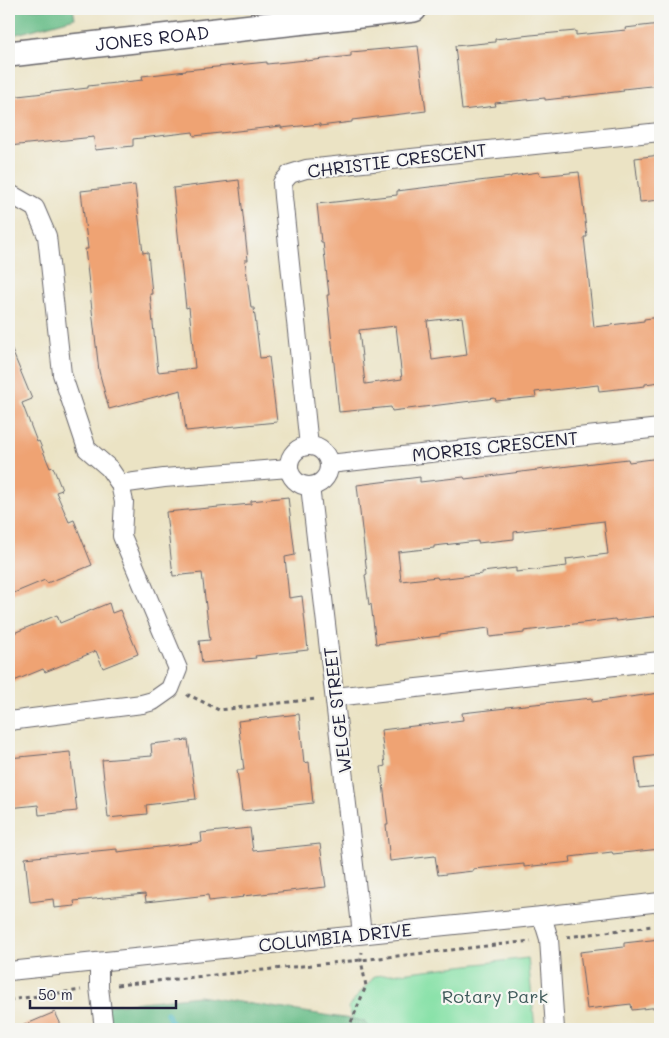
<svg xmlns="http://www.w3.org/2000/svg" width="669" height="1038" viewBox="0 0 669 1038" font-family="Mali,sans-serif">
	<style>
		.green { fill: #87e1a7; stroke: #548271 }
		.forest { fill: #6dbf8c; stroke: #487064 }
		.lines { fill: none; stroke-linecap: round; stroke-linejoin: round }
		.stream { stroke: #48b7bf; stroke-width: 5.5 }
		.building { fill: #efa373; fill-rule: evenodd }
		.street-casing { stroke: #68666b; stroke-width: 20 }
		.secondary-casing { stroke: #68666b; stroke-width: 28 }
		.path { stroke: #68666b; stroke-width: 3; stroke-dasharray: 4 4; stroke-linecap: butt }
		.street { stroke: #fff; stroke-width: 18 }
		.secondary { stroke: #fff; stroke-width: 25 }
		.labels { text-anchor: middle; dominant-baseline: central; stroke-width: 4.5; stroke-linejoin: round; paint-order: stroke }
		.street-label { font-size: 18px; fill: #22223b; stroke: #f6f6f2 }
		.park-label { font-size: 18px; fill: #405b5b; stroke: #f6f6f2 }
	</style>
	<rect width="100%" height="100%" fill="#f6f6f2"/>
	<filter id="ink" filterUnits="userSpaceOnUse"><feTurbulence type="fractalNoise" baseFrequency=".02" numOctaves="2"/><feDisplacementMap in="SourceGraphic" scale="10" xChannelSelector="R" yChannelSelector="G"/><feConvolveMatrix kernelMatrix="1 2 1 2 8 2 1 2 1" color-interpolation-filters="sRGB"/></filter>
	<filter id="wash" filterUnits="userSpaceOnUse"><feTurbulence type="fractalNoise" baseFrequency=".0096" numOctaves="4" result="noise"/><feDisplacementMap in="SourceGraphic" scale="20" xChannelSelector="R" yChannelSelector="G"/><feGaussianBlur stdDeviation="1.12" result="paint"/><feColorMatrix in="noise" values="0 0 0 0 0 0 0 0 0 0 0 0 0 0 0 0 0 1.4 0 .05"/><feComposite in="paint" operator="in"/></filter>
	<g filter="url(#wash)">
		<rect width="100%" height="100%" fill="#ebe3c4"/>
		<polygon class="green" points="528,958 535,1029 355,1029 354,1024 348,1007 375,976"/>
		<g class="forest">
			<polygon points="9,9 73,9 75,18 17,34 9,34"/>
			<polygon points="199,996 364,1021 369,1029 103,1029 93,1007"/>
		</g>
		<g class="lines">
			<polyline class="stream" points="167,1013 174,1029"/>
		</g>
		<g id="blocks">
			<g class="building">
				<polygon points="660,24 660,85 623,89 624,91 545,100 545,98 495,103 496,106 462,110 455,46 495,42 495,39 531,35 576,31 576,35 626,30 625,28"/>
				<polygon points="418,46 426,111 352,120 352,122 320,126 320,124 281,128 281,126 194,136 193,132 133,139 133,146 95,150 94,137 9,146 9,97 88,88 88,86 143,80 142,76 186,71 186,70 267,62 267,64 306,60 306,61 351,56 351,52"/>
				<polygon points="660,155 660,200 640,202 635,158"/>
				<path d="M 539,172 L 540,176 L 579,172 L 587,237 L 584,237 L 594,327 L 644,321 L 644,319 L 660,317 L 660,382 L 645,384 L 645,386 L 599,391 L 598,385 L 535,392 L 536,397 L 496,401 L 495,398 L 392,411 L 391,407 L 339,412 L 327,295 L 329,295 L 323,242 L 321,242 L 317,204 L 397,195 L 397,191 L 511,177 L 511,176 ZM 462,317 L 467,355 L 432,360 L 427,321 ZM 396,326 L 402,379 L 365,384 L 359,330 Z"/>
				<polygon points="239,180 248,260 245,260 251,308 254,308 260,358 269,357 277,422 186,431 181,390 109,409 99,371 85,249 88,249 81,191 135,185 143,253 148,252 152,294 150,294 158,372 195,368 189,307 186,308 173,188"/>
				<polygon points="9,343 32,399 22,403 37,442 39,441 50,468 53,467 62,490 56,492 69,522 74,520 92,565 47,583 45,580 9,595"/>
				<path d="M 660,458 L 660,616 L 616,621 L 615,619 L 566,625 L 566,626 L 524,631 L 524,633 L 490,637 L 489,628 L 440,634 L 440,636 L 376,644 L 371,604 L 369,605 L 365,575 L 367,574 L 357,485 L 420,477 L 420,482 L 464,477 L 465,479 L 593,463 L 628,459 L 629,462 ZM 604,521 L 608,554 L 566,559 L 567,566 L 516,572 L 516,568 L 482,572 L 482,574 L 438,579 L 437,577 L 401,581 L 398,552 L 434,548 L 434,546 L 478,541 L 478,543 L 514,539 L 514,532 Z"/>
				<polygon points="288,497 295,555 285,557 289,598 302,596 308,650 255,656 256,658 202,663 199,641 210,640 202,573 173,576 166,512 251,504 251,501"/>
				<polygon points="109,603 112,613 120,610 138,654 103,668 96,651 45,672 43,669 9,683 9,635 57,615 60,623"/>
				<polygon points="660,693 660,755 635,758 639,788 660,786 660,849 613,854 612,852 570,857 571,862 524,867 524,864 473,869 473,871 438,875 435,856 390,861 386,825 388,825 381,767 385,766 381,730 463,720 462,713 506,708 506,707 592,698 592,702"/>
				<polygon points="299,714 304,763 309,762 313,803 242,811 237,770 244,770 238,721"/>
				<polygon points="188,740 196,799 146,805 147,814 108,818 102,760 152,756 151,744"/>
				<polygon points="70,752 77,811 39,815 38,805 9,808 9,758"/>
				<polygon points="250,828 253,851 320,844 326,887 243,896 244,897 209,901 208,895 146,902 145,894 74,901 75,906 54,908 53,899 30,902 25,858 117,849 117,852 202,842 201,833"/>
				<polygon points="660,939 660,1007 632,1010 631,1004 587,1009 580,952 624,947 624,943"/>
				<polygon points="55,1012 63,1029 15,1029"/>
			</g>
		</g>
	</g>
	<g filter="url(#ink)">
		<use href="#blocks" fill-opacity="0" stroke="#68666b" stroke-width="1"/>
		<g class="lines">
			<defs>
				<g id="street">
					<polyline points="9,196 12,195 35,208 47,236 62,374 87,449 109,468 120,484 124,502 122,536 178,669 170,689 153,701 142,704 9,721"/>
					<polyline points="309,446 283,197 282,183 290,174 306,169 660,132"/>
					<circle cx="309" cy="466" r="20"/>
					<polyline points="329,464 660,428"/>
					<polyline points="120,484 164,478 289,468"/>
					<polyline points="310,486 362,934"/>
					<polyline points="335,697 660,661"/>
					<polyline points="542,916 549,939 555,1029"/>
					<polyline points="99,963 99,987 104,1029"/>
					<polyline points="9,971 542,916 660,902"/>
				</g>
				<g id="secondary">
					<path id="s1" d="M 9,54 L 414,9"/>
				</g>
			</defs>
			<use href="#street" class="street-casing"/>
			<use href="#secondary" class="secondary-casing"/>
			<g class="path">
				<polyline points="187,697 189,695 219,710 316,699"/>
				<polyline points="567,937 660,925"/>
				<polyline points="117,985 361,960 531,941"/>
				<polyline points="9,1000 81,990"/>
				<polyline points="353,1029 350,1025 366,986 361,960 362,952"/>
			</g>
			<use href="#street" class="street"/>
			<use href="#secondary" class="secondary"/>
		</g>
	</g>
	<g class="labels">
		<g class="street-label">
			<text stroke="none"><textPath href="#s1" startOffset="144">JONES ROAD</textPath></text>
			<text transform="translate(397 160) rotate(-7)">CHRISTIE CRESCENT</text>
			<text transform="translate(495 446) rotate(-6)">MORRIS CRESCENT</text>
			<text transform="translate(337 710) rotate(-97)">WELGE STREET</text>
			<text transform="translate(335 937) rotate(-6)">COLUMBIA DRIVE</text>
		</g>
		<g class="park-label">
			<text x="495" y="996">Rotary Park</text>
		</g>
	</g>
	<rect width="669" height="1038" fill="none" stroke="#f6f6f2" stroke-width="30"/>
	<path d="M30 1000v8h146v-8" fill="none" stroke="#22223b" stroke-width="2.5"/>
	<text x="38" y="1000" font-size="15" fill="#22223b" stroke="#f6f6f2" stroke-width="4" paint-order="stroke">50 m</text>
</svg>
